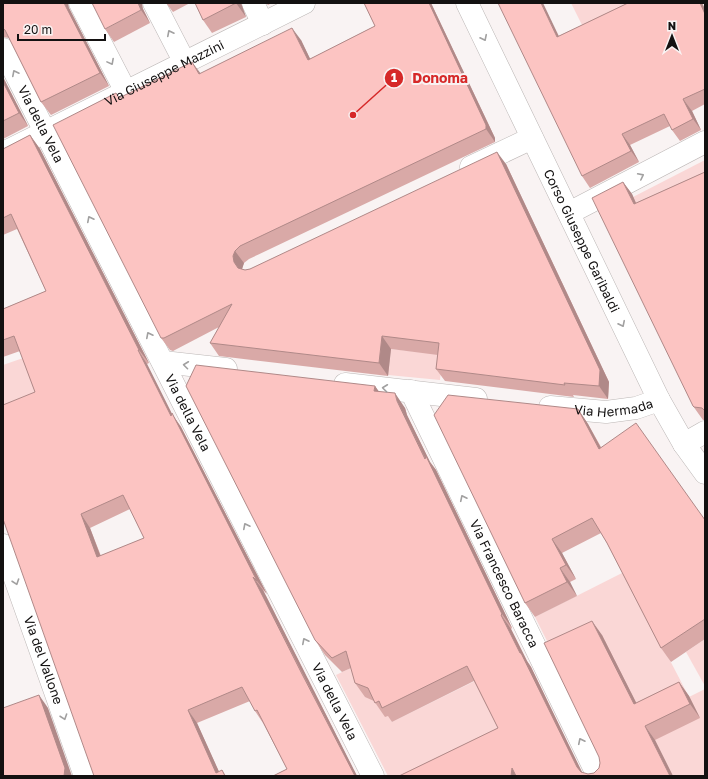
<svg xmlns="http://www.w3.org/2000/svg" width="708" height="779" viewBox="0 0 708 779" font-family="'Golos Text',sans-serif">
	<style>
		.green { fill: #fad7d6 }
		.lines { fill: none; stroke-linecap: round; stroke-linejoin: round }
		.street-casing { stroke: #bcb7b6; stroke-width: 23 }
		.secondary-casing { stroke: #bcb7b6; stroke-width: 23 }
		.street { stroke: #fff; stroke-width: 22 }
		.secondary { stroke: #fff; stroke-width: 22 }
		.wall { fill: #d9a9a7; fill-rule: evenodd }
		.shaded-wall { fill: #b08988 }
		.building { fill: #fcc4c2; stroke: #b08988; fill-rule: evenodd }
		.oneway { stroke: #a1a0a0 }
		.labels { text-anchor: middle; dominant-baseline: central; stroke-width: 4; stroke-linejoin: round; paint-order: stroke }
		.street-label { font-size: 13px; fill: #131111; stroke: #f9f3f3 }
		.leader { fill: none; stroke: #d62828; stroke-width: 1.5 }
		.callout-dot { fill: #d62828; stroke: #f9f3f3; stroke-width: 1.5 }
		.mark-label { font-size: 12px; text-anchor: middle; font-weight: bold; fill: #fff }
		.callout-label { font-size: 14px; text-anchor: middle; font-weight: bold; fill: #d62828; stroke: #f9f3f3; stroke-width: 4; stroke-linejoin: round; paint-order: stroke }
	</style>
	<rect width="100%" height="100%" fill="#f9f3f3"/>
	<g class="green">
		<polygon points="571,3 659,3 588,37"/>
		<polygon points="705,160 705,189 656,246 633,197"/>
		<polygon points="449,299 440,380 388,375 391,349 420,352"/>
		<polygon points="26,357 61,377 3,422 3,365"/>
		<polygon points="624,572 689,697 705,689 705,776 673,776 644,718 555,657 535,617"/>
		<polygon points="705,639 705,686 686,652"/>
		<polygon points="396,646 374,699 389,715 392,722 477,680 514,755 438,776 388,776 336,675"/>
	</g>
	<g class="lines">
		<defs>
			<g id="street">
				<polyline points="80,3 126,92"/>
				<polyline points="154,3 185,63"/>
				<polyline points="253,3 263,24"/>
				<path id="s1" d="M 3,49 L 373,776"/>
				<polyline points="471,167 532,138"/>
				<polyline points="569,213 705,142"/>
				<polyline points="163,362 226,369"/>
				<polyline points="345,384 476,399"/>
				<path id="s2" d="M 411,391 L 598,776"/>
				<path id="s3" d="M 550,407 L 606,412 L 636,408 L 659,400"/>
				<polyline points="684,444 705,432"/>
				<path id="s4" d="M 3,545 L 85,776"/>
			</g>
			<g id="secondary">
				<path id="s5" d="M 467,3 L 659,400 L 684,444 L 705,473"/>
				<path id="s6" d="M 3,153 L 304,3"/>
			</g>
		</defs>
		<use href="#street" class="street-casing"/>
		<use href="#secondary" class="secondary-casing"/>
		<use href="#street" class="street"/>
		<use href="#secondary" class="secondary"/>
	</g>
	<g class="wall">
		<polygon points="3,3 69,8 109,86 51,115 41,102 9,38 3,37"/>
		<polygon points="166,3 190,3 173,12"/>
		<polygon points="195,3 241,3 246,17 212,33 203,20"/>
		<polygon points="266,3 272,3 268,5"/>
		<polygon points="364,3 431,3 495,138 495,142 249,259 244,263 242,269 245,270 250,269 506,164 609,382 608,399 573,395 574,397 445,381 436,369 438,355 391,349 388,376 219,356 210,343 219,327 173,351 170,350 161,338 116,93 120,98 200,74 301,40 310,59 375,26"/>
		<polygon points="628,3 702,3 705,9 705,104 692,111 701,130 680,141 672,130 670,126 630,145 639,162 590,188 582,176 559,36"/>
		<polygon points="143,9 150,23 114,42 105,29"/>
		<polygon points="3,77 28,126 3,139"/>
		<path d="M 30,135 L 40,149 L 149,363 L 147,364 L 172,414 L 181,427 L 267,594 L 263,590 L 357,776 L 273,776 L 287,769 L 263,723 L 255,711 L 250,701 L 197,723 L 219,772 L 222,770 L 226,776 L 94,776 L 35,392 L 20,351 L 3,357 L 3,309 L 46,291 L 17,229 L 3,235 L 3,149 ZM 130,509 L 144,538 L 101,556 L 90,528 Z"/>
		<polygon points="705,172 705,420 703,420 693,406 623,182 632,194 636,203"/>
		<polygon points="375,386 378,391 405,408 407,415 430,462 436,470 512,628 511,629 527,661 531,667 582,773 588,774 594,773 599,768 600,763 602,635 636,703 679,682 689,696 700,718 655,740 673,776 399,776 498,728 474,681 392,722 388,716 385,717 374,701 365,697 355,683 351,668 342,672 325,655 315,640"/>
		<polygon points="578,409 588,424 601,447 705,520 705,639 671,662 661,648 607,543 601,533 562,553 576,579 570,582 577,596 535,617 525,603"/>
	</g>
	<g class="shaded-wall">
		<polygon points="64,3 68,3 69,8 109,86 100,73"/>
		<polygon points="138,3 142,3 143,9 150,23 141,10"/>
		<polygon points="236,3 241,3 246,17"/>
		<polygon points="429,3 431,3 495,138 495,142 486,129"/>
		<polygon points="541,3 543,3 565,49 557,37"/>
		<polygon points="700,3 702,3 705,9 705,14"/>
		<polygon points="292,28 301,40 317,73 308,60"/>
		<polygon points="192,62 201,74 199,74"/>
		<polygon points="3,77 28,126 19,113 3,82"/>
		<polygon points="683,99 692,111 701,130 693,119"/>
		<polygon points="622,134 630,145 639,162 631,151"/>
		<polygon points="30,135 40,149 149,363 139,350"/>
		<polygon points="497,152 506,164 609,382 608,399 599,386"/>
		<polygon points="623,182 632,194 642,217 634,204"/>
		<polygon points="235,251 244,263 242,269 243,275 234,262 233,256"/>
		<polygon points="382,336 391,349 388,376 379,363"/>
		<polygon points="138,350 147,364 172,414 181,427 267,594 257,581 171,416"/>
		<polygon points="375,386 385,400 374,391"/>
		<polygon points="395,393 405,408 407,415 430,462 436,470 512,628 502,614 397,401"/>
		<polygon points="578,409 588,424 609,463 599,449"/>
		<polygon points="81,514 90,528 106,571 97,557"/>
		<polygon points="552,539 562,553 576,579 566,565"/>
		<polygon points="560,568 570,582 577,596 567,582"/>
		<polygon points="253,577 263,590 357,776 355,776"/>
		<polygon points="501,615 511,629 527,661 531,667 584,776 577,767"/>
		<polygon points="592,621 602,635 644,718 634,704"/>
		<polygon points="679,682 689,696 700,718 690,704"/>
		<polygon points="39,695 48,708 72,776 64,776"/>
		<polygon points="188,710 197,723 221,776 216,773"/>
		<polygon points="645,726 655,740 673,776 670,776"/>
		<polygon points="512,768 518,776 511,776"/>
	</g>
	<g class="building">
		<polygon points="3,3 64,3 100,73 41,102 5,30 3,28"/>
		<polygon points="92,3 138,3 141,10 105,29"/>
		<polygon points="195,3 236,3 203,20"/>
		<polygon points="364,3 429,3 486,125 486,129 240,246 235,251 233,256 234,262 238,268 245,270 250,269 497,152 600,370 599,386 564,383 565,385 436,369 439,343 382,336 379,363 210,343 232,304 164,338 161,338 53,125 116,93 119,98 192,62 199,74 292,28 308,60 375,26"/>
		<polygon points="498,3 541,3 557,37 628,3 700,3 705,14 705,89 683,99 693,119 672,130 664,114 622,134 631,151 582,176"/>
		<polygon points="3,82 19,113 3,121"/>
		<path d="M 30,135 L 139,350 L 138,350 L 171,416 L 172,413 L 257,581 L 253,577 L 302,674 L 355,776 L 273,776 L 287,769 L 257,710 L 255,711 L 242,687 L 188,710 L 216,773 L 222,770 L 225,776 L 94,776 L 3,519 L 3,405 L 35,392 L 14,336 L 3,340 L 3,309 L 46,291 L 11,214 L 3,218 L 3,149 ZM 123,495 L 144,538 L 97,557 L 81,514 Z"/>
		<polygon points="705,172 705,411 702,408 694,407 693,406 592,198 623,182 634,204"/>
		<polygon points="196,365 375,386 374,391 395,393 397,401 425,459 426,456 502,614 501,615 520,653 521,653 577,767 581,772 588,774 594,773 599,768 600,763 599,757 544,643 592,621 634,704 679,682 690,704 645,726 670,776 516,776 512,768 511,776 399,776 498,728 467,666 382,708 379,701 375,703 368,688 355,683 346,651 332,658 315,640 186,386"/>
		<polygon points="448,395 578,409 599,449 636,423 705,520 705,619 661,648 607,543 592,518 552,539 566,565 560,568 567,582 525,603 434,415"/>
		<polygon points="39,695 65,768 64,776 3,776 3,708"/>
	</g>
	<defs><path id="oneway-chevron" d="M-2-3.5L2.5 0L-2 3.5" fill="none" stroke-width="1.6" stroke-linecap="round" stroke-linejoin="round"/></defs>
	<g class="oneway">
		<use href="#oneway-chevron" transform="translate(170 33) rotate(-117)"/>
		<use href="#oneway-chevron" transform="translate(484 38) rotate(64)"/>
		<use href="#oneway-chevron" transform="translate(111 62) rotate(62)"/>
		<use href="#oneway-chevron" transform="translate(15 73) rotate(-117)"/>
		<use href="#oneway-chevron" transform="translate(641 176) rotate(-27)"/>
		<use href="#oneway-chevron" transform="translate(90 219) rotate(-117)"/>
		<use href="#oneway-chevron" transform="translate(622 324) rotate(64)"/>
		<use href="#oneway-chevron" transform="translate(149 335) rotate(-117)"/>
		<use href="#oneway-chevron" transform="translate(186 365) rotate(-173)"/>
		<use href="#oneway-chevron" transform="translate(385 388) rotate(-173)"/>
		<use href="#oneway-chevron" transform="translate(463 498) rotate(-116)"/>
		<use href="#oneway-chevron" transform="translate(246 526) rotate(-117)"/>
		<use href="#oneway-chevron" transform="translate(16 582) rotate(71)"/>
		<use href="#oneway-chevron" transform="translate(305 641) rotate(-117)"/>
		<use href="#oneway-chevron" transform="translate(64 717) rotate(71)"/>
		<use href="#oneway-chevron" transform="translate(581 741) rotate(-116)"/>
	</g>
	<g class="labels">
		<g class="street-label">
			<text stroke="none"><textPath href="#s6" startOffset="180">Via Giuseppe Mazzini</textPath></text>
			<text stroke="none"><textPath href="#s1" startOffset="84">Via della Vela</textPath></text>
			<text stroke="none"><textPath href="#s5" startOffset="264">Corso Giuseppe Garibaldi</textPath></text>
			<text stroke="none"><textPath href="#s3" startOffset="64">Via Hermada</textPath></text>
			<text stroke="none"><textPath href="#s1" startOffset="408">Via della Vela</textPath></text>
			<text stroke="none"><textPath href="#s2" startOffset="214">Via Francesco Baracca</textPath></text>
			<text stroke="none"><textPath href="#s4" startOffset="122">Via del Vallone</textPath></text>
			<text stroke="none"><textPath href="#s1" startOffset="732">Via della Vela</textPath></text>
		</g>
	</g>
	<path class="leader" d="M353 115L394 78"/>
	<g class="callout-dot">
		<circle cx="353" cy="115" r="4"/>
		<circle cx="394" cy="78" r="10"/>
	</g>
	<g class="mark-label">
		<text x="394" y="82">1</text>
	</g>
	<g class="callout-label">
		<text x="440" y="83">Donoma</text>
	</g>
	<rect width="708" height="779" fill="none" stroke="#131111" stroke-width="8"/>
	<g transform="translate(672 36)" stroke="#f9f3f3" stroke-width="3" paint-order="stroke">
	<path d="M0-3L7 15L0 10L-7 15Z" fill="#131111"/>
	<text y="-6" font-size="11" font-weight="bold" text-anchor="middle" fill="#131111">N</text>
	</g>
	<path d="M18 34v6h87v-6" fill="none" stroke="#131111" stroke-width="2"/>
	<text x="24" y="34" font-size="12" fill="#131111" stroke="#f9f3f3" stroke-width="3" paint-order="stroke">20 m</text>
</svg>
